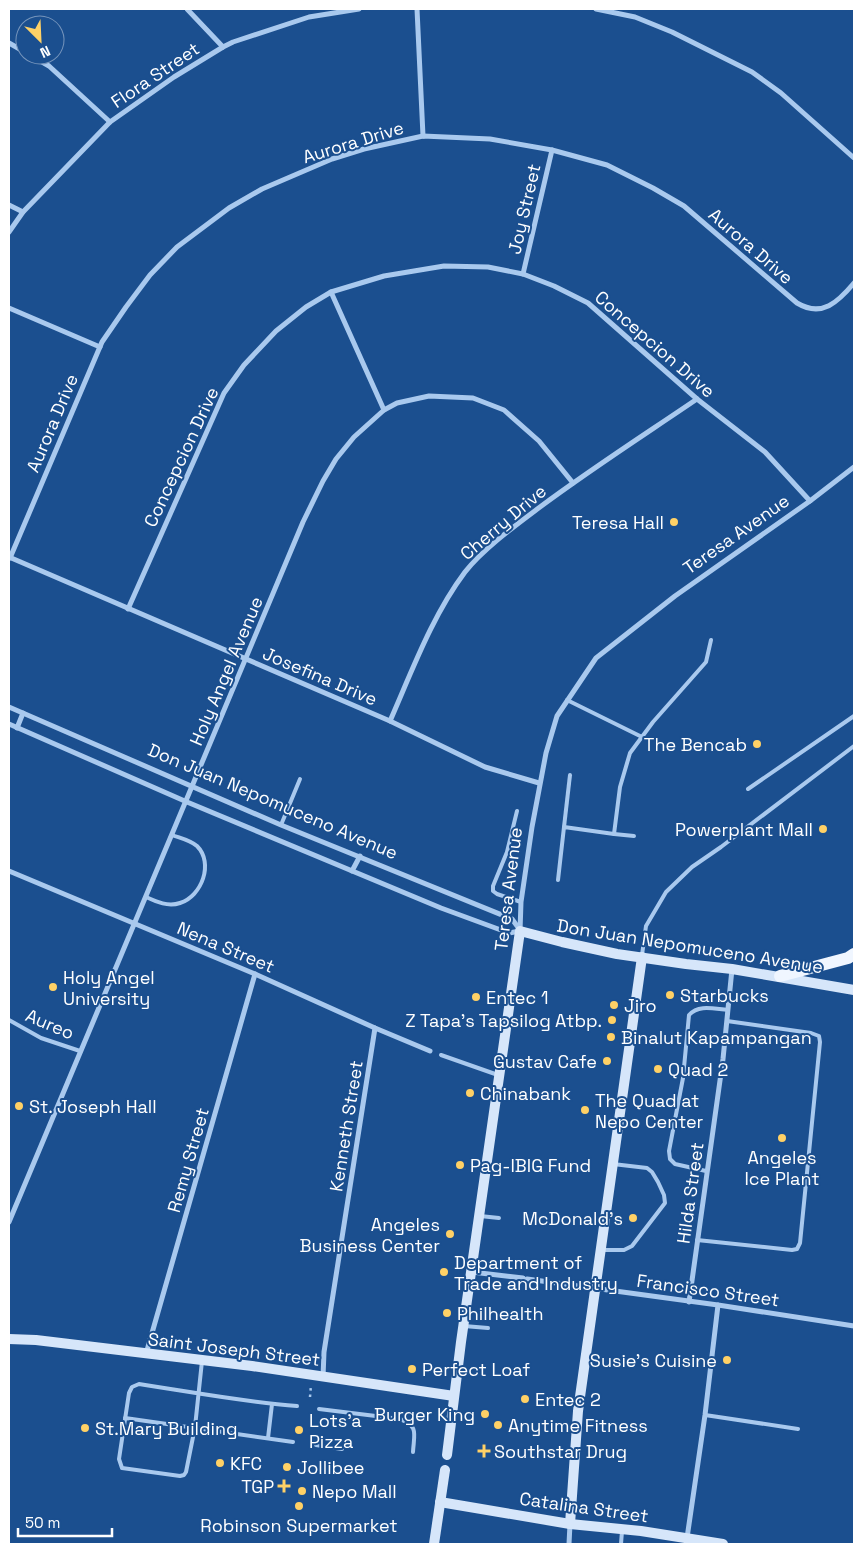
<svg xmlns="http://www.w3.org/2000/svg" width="863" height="1553" viewBox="0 0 863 1553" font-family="'Space Grotesk',sans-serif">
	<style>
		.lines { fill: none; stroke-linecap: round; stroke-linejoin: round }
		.path { stroke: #a9c9ee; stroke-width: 2.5; stroke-dasharray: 2.5 4; stroke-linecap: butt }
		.lane { stroke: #a9c9ee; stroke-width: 4 }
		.street { stroke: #a9c9ee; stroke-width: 5 }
		.secondary { stroke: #d6e6fa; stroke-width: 10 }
		.primary { stroke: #f0f6ff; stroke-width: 12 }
		.poi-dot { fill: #ffd166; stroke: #1b4f8f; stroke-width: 2 }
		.labels { text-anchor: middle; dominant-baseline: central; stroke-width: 4; stroke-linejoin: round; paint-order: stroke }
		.street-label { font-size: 18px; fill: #fff; stroke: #1b4f8f }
		.poi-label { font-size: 18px; fill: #fff; stroke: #1b4f8f; text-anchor: start }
	</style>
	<rect width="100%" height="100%" fill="#1b4f8f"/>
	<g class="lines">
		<polyline class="path" points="310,1397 311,1385"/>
		<g class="lane">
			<polyline points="567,700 642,737"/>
			<polyline points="748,789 854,716"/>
			<polyline points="517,811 507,852 493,886 493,891 497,894 521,902"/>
			<polyline points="281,825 300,779"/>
			<polyline points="564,827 570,775"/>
			<polyline points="614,834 634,836"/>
			<polyline points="558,880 564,827 614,834 620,787 630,753 653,722 706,662 711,640"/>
			<path d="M 146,897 C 157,902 168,907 180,903 C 202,896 214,863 197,846 C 190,840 180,838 172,835"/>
			<polyline points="642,955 646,926 666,892 692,867 721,847 854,746"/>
			<polyline points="9,1020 41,1038 80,1051"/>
			<polyline points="441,1055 498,1075"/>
			<path d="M 706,1171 L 675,1164 L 670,1159 L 669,1151 L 683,1078 L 689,1015 C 699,1004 714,1009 728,1010"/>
			<polyline points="480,1216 499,1218"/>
			<polyline points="697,1240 792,1250 797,1249 800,1243 820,1042 819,1036 811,1033 727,1021"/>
			<polyline points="602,1250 624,1250 632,1246 665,1203 664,1195 658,1182 652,1172 647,1168 613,1164"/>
			<polyline points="464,1326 488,1328"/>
			<path d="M 202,1361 L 195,1427 L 186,1472 L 184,1475 L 180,1476 L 122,1468 L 119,1459 L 129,1393 L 132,1387 L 139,1384 C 192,1392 244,1402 297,1406"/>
			<path d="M 319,1409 L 400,1419 C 419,1426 414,1434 413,1452"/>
			<polyline points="705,1415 798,1429"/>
			<polyline points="125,1418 293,1442"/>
			<polyline points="268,1438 272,1404"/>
			<polyline points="316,1445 342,1449"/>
			<polyline points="621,1544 622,1531"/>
		</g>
		<g class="street">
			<polyline points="187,9 223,47"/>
			<polyline points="417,9 423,136"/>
			<polyline points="596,9 635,17 672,32 752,72 781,93 854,158"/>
			<polyline points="9,43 25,52"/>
			<polyline points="30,55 49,66 110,122"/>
			<polyline points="9,205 23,212"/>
			<polyline points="9,232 23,212 110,122 174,77 223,47 233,42 309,17 359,9"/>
			<polyline points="523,274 552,150"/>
			<polyline points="331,292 384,410"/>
			<polyline points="9,308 100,347"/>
			<polyline points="9,557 390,721 485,767 539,783"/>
			<path d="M 10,558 L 102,342 L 126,307 L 150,275 L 177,247 L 229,208 L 262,189 L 332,159 L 364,149 L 423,136 L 490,139 L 552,150 L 607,165 L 653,188 L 684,206 L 797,303 C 822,318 838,302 854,283"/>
			<polyline points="128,609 224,393 244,365 276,331 306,307 331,292 384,276 444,266 488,267 523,274 554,286 588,303 697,399 765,452 810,501"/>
			<polyline points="9,707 281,825 512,919 520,930"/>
			<path d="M 390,721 C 412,671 432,616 465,572 C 483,549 516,525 540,507 C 591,469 644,435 697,399"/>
			<polyline points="9,724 187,802 441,908 509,933 520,931"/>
			<polyline points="17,728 23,713"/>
			<polyline points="9,871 255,974 375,1028 430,1051"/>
			<polyline points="352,871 360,856"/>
			<polyline points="520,931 521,902 532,827 546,753 557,716 596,658 675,596 810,501 854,467"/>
			<polyline points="9,1222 303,522 323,481 336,459 354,437 384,410 397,403 429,396 473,398 504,410 539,441 573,483"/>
			<polyline points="472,1272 523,1278"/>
			<polyline points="527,1279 718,1305 854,1326"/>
			<polyline points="689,1302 723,1059 732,969"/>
			<polyline points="146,1354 255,974"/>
			<polyline points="323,1377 324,1352 375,1028"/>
			<polyline points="687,1538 705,1415 718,1305"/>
			<polyline points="569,1544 570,1524"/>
		</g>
		<g class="secondary">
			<polyline points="9,1339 36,1340 252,1366 454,1396"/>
			<polyline points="447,1455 461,1342 520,931 562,942 617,954 686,964 732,969 854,990"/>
			<polyline points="440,1502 570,1524 641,1531 723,1544"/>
			<polyline points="570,1524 578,1411 642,957"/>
			<polyline points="434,1544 445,1470"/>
		</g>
		<polyline class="primary" points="780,976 848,958 854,954"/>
	</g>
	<g class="poi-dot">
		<circle cx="674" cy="522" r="5"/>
		<circle cx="757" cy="744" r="5"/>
		<circle cx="823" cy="829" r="5"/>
		<circle cx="53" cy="987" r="5"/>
		<circle cx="670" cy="995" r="5"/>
		<circle cx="476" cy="997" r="5"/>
		<circle cx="614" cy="1005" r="5"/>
		<circle cx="612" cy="1020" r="5"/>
		<circle cx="611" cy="1037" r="5"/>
		<circle cx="607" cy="1061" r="5"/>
		<circle cx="658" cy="1069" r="5"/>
		<circle cx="470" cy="1093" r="5"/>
		<circle cx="19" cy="1106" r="5"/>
		<circle cx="585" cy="1110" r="5"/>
		<circle cx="782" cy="1138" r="5"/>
		<circle cx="460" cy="1165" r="5"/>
		<circle cx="633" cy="1218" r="5"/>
		<circle cx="450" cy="1234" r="5"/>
		<circle cx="444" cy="1272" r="5"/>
		<circle cx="447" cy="1313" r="5"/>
		<circle cx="727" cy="1360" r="5"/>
		<circle cx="412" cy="1369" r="5"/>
		<circle cx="525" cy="1399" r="5"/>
		<circle cx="485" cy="1414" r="5"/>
		<circle cx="498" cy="1425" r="5"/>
		<circle cx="85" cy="1428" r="5"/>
		<circle cx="299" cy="1430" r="5"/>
		<path d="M481.5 1443.5h5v5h5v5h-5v5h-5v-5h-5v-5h5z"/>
		<circle cx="220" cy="1463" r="5"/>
		<circle cx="287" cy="1467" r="5"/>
		<path d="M281.5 1478.5h5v5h5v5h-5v5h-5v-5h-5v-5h5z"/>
		<circle cx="302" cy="1491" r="5"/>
		<circle cx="299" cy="1506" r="5"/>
	</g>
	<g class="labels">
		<g class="street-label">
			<text transform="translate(155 75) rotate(-34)">Flora Street</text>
			<text transform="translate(353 142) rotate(-17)">Aurora Drive</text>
			<text transform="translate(524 209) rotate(-77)">Joy Street</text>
			<text transform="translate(751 246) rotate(41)">Aurora Drive</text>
			<text transform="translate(655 344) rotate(41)">Concepcion Drive</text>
			<text transform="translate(52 423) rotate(-67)">Aurora Drive</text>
			<text transform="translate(181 457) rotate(-65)">Concepcion Drive</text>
			<text transform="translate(503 522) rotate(-40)">Cherry Drive</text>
			<text transform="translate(736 534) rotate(-35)">Teresa Avenue</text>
			<text transform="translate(226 671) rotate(-67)">Holy Angel Avenue</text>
			<text transform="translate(320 676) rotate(23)">Josefina Drive</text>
			<text transform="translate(273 801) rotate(23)">Don Juan Nepomuceno Avenue</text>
			<text transform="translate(508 889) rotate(-83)">Teresa Avenue</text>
			<text transform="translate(690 946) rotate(9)">Don Juan Nepomuceno Avenue</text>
			<text transform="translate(226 947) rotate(23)">Nena Street</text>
			<text transform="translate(50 1024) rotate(23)">Aureo</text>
			<text transform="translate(346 1126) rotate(-81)">Kenneth Street</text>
			<text transform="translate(188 1160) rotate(-74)">Remy Street</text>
			<text transform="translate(690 1193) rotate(-82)">Hilda Street</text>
			<text transform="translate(708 1290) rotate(8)">Francisco Street</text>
			<text transform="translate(234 1349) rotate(7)">Saint Joseph Street</text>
			<text transform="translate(584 1507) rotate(8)">Catalina Street</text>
		</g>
		<g class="poi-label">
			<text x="664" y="522" text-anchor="end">Teresa Hall</text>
			<text x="747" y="744" text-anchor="end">The Bencab</text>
			<text x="813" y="829" text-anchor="end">Powerplant Mall</text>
			<text x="63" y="977">Holy Angel<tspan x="63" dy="21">University</tspan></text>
			<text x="680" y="995">Starbucks</text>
			<text x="486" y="997">Entec 1</text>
			<text x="624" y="1005">Jiro</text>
			<text x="602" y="1020" text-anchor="end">Z Tapa's Tapsilog Atbp.</text>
			<text x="621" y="1037">Binalut Kapampangan</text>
			<text x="597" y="1061" text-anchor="end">Gustav Cafe</text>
			<text x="668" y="1069">Quad 2</text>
			<text x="480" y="1093">Chinabank</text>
			<text x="595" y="1100">The Quad at<tspan x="595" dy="21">Nepo Center</tspan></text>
			<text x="29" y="1106">St. Joseph Hall</text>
			<text x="782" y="1157" text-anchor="middle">Angeles<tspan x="782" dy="21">Ice Plant</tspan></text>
			<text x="470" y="1165">Pag-IBIG Fund</text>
			<text x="623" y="1218" text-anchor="end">McDonald's</text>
			<text x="440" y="1224" text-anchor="end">Angeles<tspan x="440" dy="21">Business Center</tspan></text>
			<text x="454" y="1262">Department of<tspan x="454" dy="21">Trade and Industry</tspan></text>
			<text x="457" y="1313">Philhealth</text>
			<text x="717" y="1360" text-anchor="end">Susie's Cuisine</text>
			<text x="422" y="1369">Perfect Loaf</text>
			<text x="535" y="1399">Entec 2</text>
			<text x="475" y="1414" text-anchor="end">Burger King</text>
			<text x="309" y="1420">Lots'a<tspan x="309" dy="21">Pizza</tspan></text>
			<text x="508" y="1425">Anytime Fitness</text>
			<text x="95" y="1428">St.Mary Building</text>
			<text x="494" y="1451">Southstar Drug</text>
			<text x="230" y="1463">KFC</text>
			<text x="297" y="1467">Jollibee</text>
			<text x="274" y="1486" text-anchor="end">TGP</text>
			<text x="312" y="1491">Nepo Mall</text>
			<text x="299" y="1525" text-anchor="middle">Robinson Supermarket</text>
		</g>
	</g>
	<rect width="863" height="1553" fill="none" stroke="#ffffff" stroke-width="20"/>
	<g transform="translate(40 40) rotate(156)"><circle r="24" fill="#1b4f8f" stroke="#7695bc"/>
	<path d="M0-4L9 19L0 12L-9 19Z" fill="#ffd166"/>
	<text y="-8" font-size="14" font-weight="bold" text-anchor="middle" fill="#ffffff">N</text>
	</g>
	<path d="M18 1528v8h94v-8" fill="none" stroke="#ffffff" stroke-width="2.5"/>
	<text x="25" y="1528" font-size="15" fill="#ffffff" stroke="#1b4f8f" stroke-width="4" paint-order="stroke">50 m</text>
</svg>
